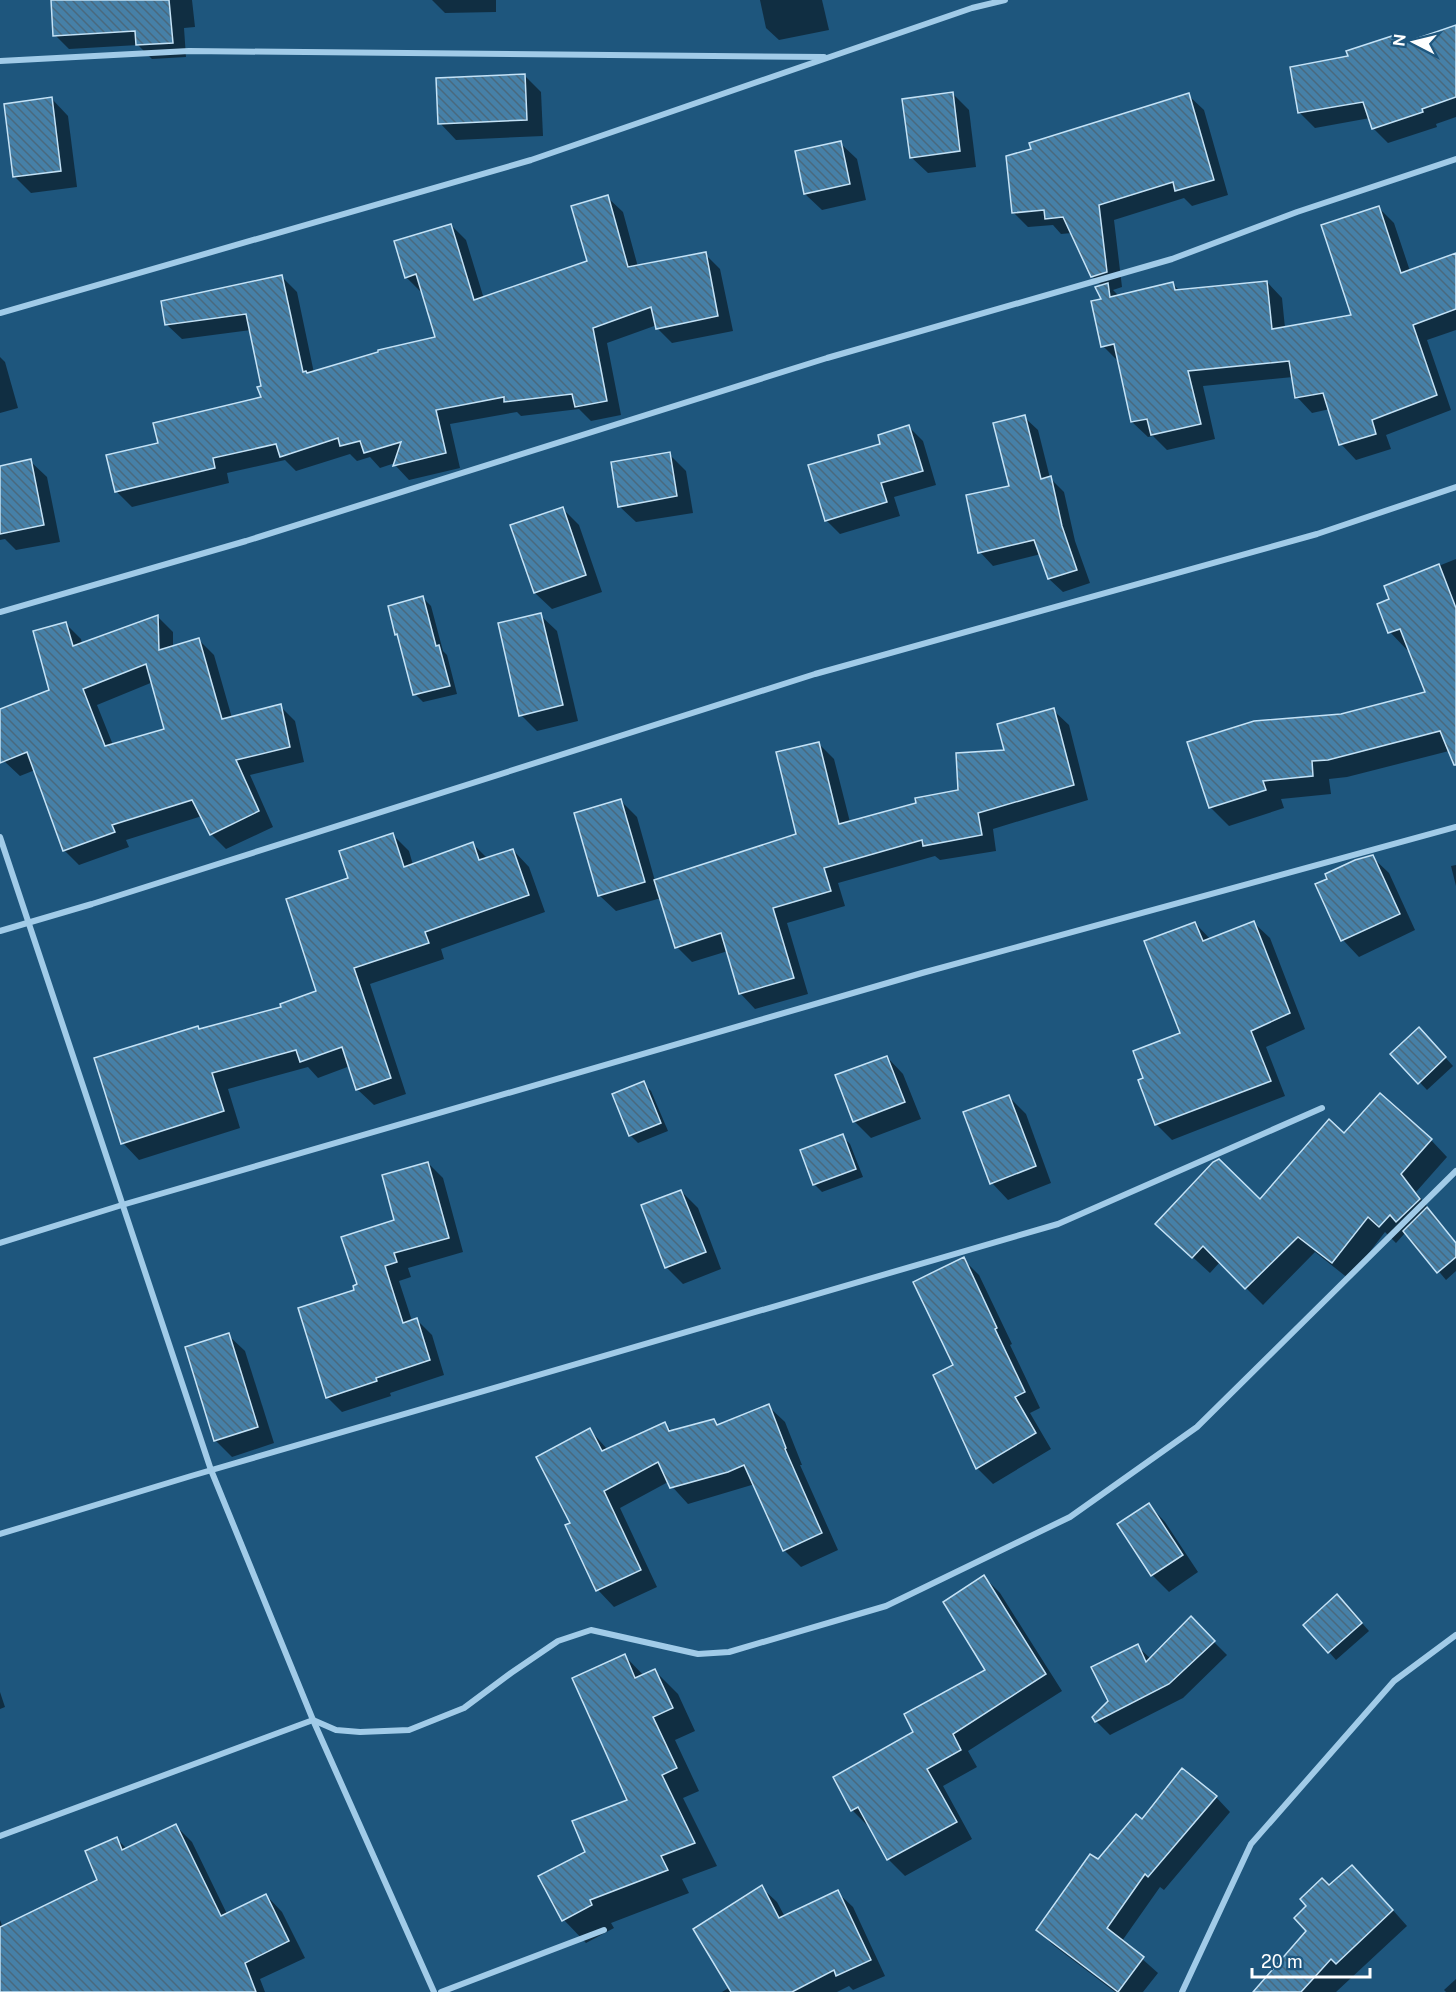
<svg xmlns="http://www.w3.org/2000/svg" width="1456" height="1992" viewBox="0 0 1456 1992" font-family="'Public Sans',sans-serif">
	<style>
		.shadow { fill: #0007; fill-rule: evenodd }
		.building { fill: url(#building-back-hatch); stroke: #c4e2f6; stroke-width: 1.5; fill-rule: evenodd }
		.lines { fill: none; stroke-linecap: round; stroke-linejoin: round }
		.street { stroke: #a1cbe8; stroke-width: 6 }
	</style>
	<defs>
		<pattern id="building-back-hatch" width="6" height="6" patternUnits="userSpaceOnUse" patternTransform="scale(1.5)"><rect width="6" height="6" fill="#4680a7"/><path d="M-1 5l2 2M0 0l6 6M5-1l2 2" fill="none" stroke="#49697e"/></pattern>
	</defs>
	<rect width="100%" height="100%" fill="#1e567d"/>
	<g class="shadow">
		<polygon points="53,0 192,0 195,27 184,28 186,57 152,59 138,45 69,49 55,35"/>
		<polygon points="432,0 496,0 496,12 445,13"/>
		<polygon points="760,0 822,0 829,30 779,40 766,28"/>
		<polygon points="1456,26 1456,117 1436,124 1437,127 1388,143 1373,128 1370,118 1315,128 1300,113 1350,57 1397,36 1405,44"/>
		<polygon points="525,76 541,92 543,136 456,140 440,123"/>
		<polygon points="952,93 969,110 976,167 928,173 911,157"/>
		<polygon points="1188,95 1204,110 1228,195 1192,206 1184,198 1114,220 1122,287 1113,290 1119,296 1173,284 1180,291 1267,282 1282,298 1285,328 1353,316 1379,208 1394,223 1410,271 1456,255 1456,330 1427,340 1451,410 1386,435 1391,449 1356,460 1341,444 1330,409 1312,413 1297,397 1293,377 1203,386 1215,439 1167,450 1153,436 1148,437 1132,422 1118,361 1103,346 1102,286 1092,276 1072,233 1061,234 1053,225 1028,227 1013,212 1032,150"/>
		<polygon points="52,99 68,116 77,187 31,193 15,177"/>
		<polygon points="840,143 857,159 866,200 822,210 805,194"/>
		<polygon points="607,197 623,212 638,267 705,254 720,269 733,331 672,343 657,328 657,325 607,343 621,415 591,421 579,409 521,416 517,412 450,424 460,468 409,480 395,465 395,463 380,468 370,457 357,461 350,454 296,471 285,460 227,473 229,483 132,507 117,492 108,456 159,444 262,398 263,387 251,330 182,339 166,324 282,277 297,292 314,373 437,338 423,291 421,292 406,277 451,225 466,240 484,299 589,262"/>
		<polygon points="0,357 5,362 18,408 0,413"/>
		<polygon points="1024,417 1038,430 1050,478 1064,492 1075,541 1090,583 1063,592 1049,579 1041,554 993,566 980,552 1011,487"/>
		<polygon points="909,427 923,441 936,485 894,497 900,516 840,534 826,520 882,445"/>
		<polygon points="669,454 686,471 693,513 636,522 619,506"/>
		<polygon points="30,461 47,477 60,542 16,550 5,539 0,540 0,467"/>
		<polygon points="563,509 579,525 602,592 552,609 535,593"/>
		<polygon points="1456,559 1456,763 1451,758 1449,751 1347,777 1329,779 1331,794 1281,799 1284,808 1229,826 1210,807 1341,715 1427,693 1410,650 1408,651 1390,632 1391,600 1386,587"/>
		<polygon points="423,598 431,606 443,651 447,655 457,694 423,702 415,694 400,637 397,634 389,607"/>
		<polygon points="540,615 557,631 578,721 537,731 521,715"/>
		<path d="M 158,617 L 173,632 L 173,647 L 199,640 L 214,655 L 232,718 L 280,706 L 295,721 L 304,762 L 250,775 L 273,827 L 226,849 L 211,834 L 202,816 L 126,840 L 129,847 L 79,865 L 64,850 L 35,770 L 20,776 L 4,761 L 0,750 L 0,711 L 51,690 L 66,624 L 81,639 L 82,644 ZM 153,682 L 166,730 L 113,745 L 97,705 Z"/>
		<polygon points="1053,710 1069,725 1088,800 993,829 996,851 940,860 935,856 838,883 845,906 787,923 808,994 755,1009 740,993 728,951 692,962 677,947 661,898 616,911 599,895 620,800 637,817 655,881 798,835 818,743 834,759 850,822 959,791"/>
		<polygon points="393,835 409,851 413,865 472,843 488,859 513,850 529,867 545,912 441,949 444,959 370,984 406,1094 374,1105 357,1089 350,1066 318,1078 308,1067 228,1089 240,1128 139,1160 123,1143 200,1030 283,1008 318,992 350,879"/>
		<polygon points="1372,857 1389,873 1415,930 1359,957 1343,940 1329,879"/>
		<polygon points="1456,865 1456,886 1451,866"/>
		<polygon points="1195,923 1211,940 1254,923 1270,938 1305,1029 1266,1047 1285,1096 1172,1140 1156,1124 1145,1079 1182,1034"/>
		<polygon points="1427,1037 1453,1066 1427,1090 1393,1054"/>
		<polygon points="887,1057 903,1074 921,1119 871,1138 854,1121"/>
		<polygon points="643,1083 651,1091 668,1131 638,1143 630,1135"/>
		<polygon points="1009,1097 1026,1114 1051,1183 1008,1200 992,1183 965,1113"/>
		<polygon points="1345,1135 1431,1140 1447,1157 1416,1192 1456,1244 1456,1271 1446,1280 1406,1232 1396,1243 1385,1232 1349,1279 1315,1252 1263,1305 1220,1262 1210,1273 1174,1240 1261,1201"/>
		<polygon points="842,1136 850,1144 863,1177 822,1192 814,1184"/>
		<polygon points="428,1163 443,1178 463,1252 408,1268 411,1277 399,1281 412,1321 417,1320 432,1335 444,1375 390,1393 391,1396 342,1412 327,1397 356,1291"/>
		<polygon points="681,1191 698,1208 721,1269 683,1284 666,1267"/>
		<polygon points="963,1259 979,1275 1012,1344 1010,1345 1040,1408 1030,1413 1051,1449 993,1484 977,1468 955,1366"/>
		<polygon points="228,1335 245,1351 274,1443 232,1457 215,1440"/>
		<polygon points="768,1406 785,1422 802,1465 800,1465 838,1550 801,1567 784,1550 755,1484 688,1504 668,1482 620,1508 657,1587 614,1607 598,1590 567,1526 572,1524 590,1430 608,1450 665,1424 673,1432 714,1420 719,1426"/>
		<polygon points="1149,1505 1165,1522 1198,1572 1169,1592 1152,1575 1119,1525"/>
		<polygon points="984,1577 1000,1593 1062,1691 968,1751 977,1767 943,1786 972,1839 905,1876 888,1859 869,1827 852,1810 915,1733 988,1670"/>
		<polygon points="1345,1604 1369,1631 1336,1660 1329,1652"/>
		<polygon points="1191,1619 1227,1655 1183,1698 1110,1735 1096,1721 1109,1701 1137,1646 1151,1659"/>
		<polygon points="625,1656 644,1676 655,1671 678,1694 695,1731 675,1740 699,1791 683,1798 717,1866 682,1879 689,1893 611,1923 614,1928 586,1943 564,1920 540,1877 586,1852 629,1800"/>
		<polygon points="0,1692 5,1707 0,1709"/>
		<polygon points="1216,1797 1230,1812 1164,1890 1160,1887 1122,1941 1158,1973 1143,1992 1115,1992 1053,1945 1038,1930 1142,1821"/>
		<polygon points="176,1826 192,1842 227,1914 266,1895 282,1912 305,1958 260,1979 265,1992 0,1992 0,1920 3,1928 99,1881 117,1839 127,1849"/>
		<polygon points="1367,1881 1407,1926 1336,1992 1255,1992 1308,1931 1329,1887"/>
		<polygon points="761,1887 777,1902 785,1917 837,1892 853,1907 885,1976 853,1990 849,1986 837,1992 722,1992 730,1987"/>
		<polygon points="1456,1979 1456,1992 1446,1992 1444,1990"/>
	</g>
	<g class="building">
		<polygon points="51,0 169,0 173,43 136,45 135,31 53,36"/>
		<polygon points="1456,25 1456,97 1422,109 1423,112 1372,129 1363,102 1298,113 1290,67 1348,56 1346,51 1398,34 1401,44"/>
		<polygon points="525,74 527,120 438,124 436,78"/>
		<polygon points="953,92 960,151 910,158 902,99"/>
		<polygon points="1189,93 1214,180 1175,191 1173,182 1099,205 1107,272 1091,277 1063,217 1045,219 1044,210 1012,213 1006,156 1031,149 1029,143"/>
		<polygon points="52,97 61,171 13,177 4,104"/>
		<polygon points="841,141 850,184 804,194 795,151"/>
		<polygon points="608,195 628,267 706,252 718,316 656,329 651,307 593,328 607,401 575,407 572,394 504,402 504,397 436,410 446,453 393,466 401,442 364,453 360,441 340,446 338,438 280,457 276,444 213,458 215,468 115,492 106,455 158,443 153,423 261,397 257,387 261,386 246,314 165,325 161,301 282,275 303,372 306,371 307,373 378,352 378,350 435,337 416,274 405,278 394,241 451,224 474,300 587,261 571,206"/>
		<polygon points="1379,206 1401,273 1456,253 1456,309 1413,325 1437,395 1372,420 1376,434 1339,445 1323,393 1295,398 1289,361 1188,371 1201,424 1151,435 1147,419 1131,422 1114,344 1101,347 1091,301 1101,299 1095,287 1108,283 1110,297 1173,282 1175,290 1267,281 1272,329 1351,315 1321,225"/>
		<polygon points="1025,415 1041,479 1051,476 1062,526 1077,570 1048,579 1034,540 978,553 966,495 1009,486 993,423"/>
		<polygon points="909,425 923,471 881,483 887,502 825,521 808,465 880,444 878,435"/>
		<polygon points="670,452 677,496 618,507 611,462"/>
		<polygon points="31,459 44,525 0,534 0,466"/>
		<polygon points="563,507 586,575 534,593 510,525"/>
		<polygon points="1439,564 1456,608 1456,765 1454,765 1440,731 1328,760 1312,761 1313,776 1263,781 1266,790 1209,808 1187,742 1254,721 1341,714 1425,692 1400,629 1388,633 1377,604 1389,599 1384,586"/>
		<polygon points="423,596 436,646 439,645 450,686 413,695 397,634 395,635 388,606"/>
		<polygon points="541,613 563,705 519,716 498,623"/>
		<path d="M 158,615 L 159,650 L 199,638 L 222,719 L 281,704 L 290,747 L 236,760 L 259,811 L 210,835 L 192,800 L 112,825 L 115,832 L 63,851 L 27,752 L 0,763 L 0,709 L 49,690 L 33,631 L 66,622 L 73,646 ZM 146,664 L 164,729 L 105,746 L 83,689 Z"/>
		<polygon points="1054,708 1074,785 978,813 982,835 923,846 922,840 824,868 831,891 773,908 794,978 739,994 721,933 675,948 654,880 796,834 776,752 819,742 839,824 916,803 915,798 958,790 956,753 1004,750 997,724"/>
		<polygon points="621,799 645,882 598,896 574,813"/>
		<polygon points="393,833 404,867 473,842 479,860 513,849 529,895 425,932 429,943 354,968 391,1078 356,1090 342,1047 300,1062 296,1050 212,1073 224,1111 121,1144 94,1058 198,1026 199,1029 281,1007 280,1004 316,991 286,899 348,878 339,851"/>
		<polygon points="1373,855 1400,914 1341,941 1315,884 1327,879 1325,874 1355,860"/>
		<polygon points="1254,921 1290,1013 1251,1031 1271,1081 1155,1125 1138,1080 1143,1078 1133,1051 1180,1033 1144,941 1195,922 1203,941"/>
		<polygon points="1419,1027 1446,1057 1418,1084 1390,1054"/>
		<polygon points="887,1056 905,1102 853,1122 835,1075"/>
		<polygon points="644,1081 661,1123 629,1136 612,1094"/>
		<polygon points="1380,1093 1432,1139 1401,1174 1420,1199 1396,1222 1390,1215 1379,1227 1368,1217 1332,1263 1298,1237 1245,1289 1203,1246 1192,1258 1155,1224 1213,1162 1219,1159 1260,1199 1329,1119 1344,1133"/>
		<polygon points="1009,1095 1036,1166 990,1184 963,1112"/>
		<polygon points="843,1134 856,1169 813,1185 800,1150"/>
		<polygon points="428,1162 449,1238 394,1253 397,1262 385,1266 403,1323 417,1318 430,1360 376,1378 377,1381 326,1398 298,1308 354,1290 353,1286 357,1284 341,1237 394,1220 382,1175"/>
		<polygon points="681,1190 706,1252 665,1268 641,1205"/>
		<polygon points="1427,1207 1456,1243 1456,1257 1437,1273 1403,1231"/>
		<polygon points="964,1257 997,1328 995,1329 1025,1392 1015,1397 1036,1433 976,1469 933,1375 953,1365 913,1282"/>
		<polygon points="229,1333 258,1427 214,1441 185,1347"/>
		<polygon points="769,1404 786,1448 785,1449 822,1533 783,1551 744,1465 728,1472 670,1488 658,1462 604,1491 641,1570 596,1591 565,1525 570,1523 536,1457 590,1428 602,1451 665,1422 669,1431 714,1419 717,1425"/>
		<polygon points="1149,1503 1183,1555 1151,1576 1117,1524"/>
		<polygon points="984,1575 1046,1674 953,1734 961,1750 927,1769 957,1822 887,1860 858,1807 851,1811 833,1777 913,1732 904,1714 985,1670 943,1602"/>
		<polygon points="1337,1594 1362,1623 1328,1653 1303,1625"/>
		<polygon points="1191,1616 1215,1641 1169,1684 1095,1722 1092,1717 1108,1701 1091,1667 1138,1644 1146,1662"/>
		<polygon points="625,1654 635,1678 655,1669 673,1708 653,1717 677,1768 662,1775 695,1843 661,1856 668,1870 590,1900 592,1905 562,1921 538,1876 585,1852 572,1821 627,1800 572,1678"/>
		<polygon points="1182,1768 1217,1796 1148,1877 1145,1874 1107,1928 1144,1957 1118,1992 1036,1930 1090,1854 1098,1859 1136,1814 1142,1819"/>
		<polygon points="176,1824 221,1916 266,1894 289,1941 245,1963 256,1992 0,1992 0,1927 97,1880 85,1851 117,1837 122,1850"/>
		<polygon points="1352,1865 1393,1910 1336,1964 1331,1959 1301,1992 1253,1992 1306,1931 1294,1918 1306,1906 1300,1899 1322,1878 1329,1885"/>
		<polygon points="762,1885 779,1918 838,1890 871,1960 836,1976 834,1970 792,1992 731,1992 693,1929"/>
	</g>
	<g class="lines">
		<g class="street">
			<polyline points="0,61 189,51 824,57"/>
			<polyline points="0,313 531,160 972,8 1005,0"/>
			<polyline points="0,612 246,541 827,358 1172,259 1297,212 1456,159"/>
			<polyline points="0,837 211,1470 313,1720 434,1992"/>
			<polyline points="0,931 92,904 815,674 1317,534 1456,487"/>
			<polyline points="0,1243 122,1205 922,973 1456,827"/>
			<polyline points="0,1534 191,1476 1058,1224 1322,1108"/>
			<polyline points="0,1836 313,1720 336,1730 360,1732 409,1730 464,1708 511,1673 558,1641 591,1630 698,1654 729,1652 886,1606 1070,1517 1197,1427 1456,1171"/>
			<polyline points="441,1992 604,1930"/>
			<polyline points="1182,1992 1251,1844 1394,1681 1456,1635"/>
		</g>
	</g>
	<g transform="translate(1414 42) rotate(277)" stroke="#1e567d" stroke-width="4.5" paint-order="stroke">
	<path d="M0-4.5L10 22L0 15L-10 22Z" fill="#ffffff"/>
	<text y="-9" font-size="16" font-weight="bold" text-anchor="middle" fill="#ffffff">N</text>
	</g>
	<path d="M1252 1968v9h118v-9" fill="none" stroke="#ffffff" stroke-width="3"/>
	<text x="1261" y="1968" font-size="18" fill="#ffffff" stroke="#1e567d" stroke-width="4.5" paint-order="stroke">20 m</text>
</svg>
